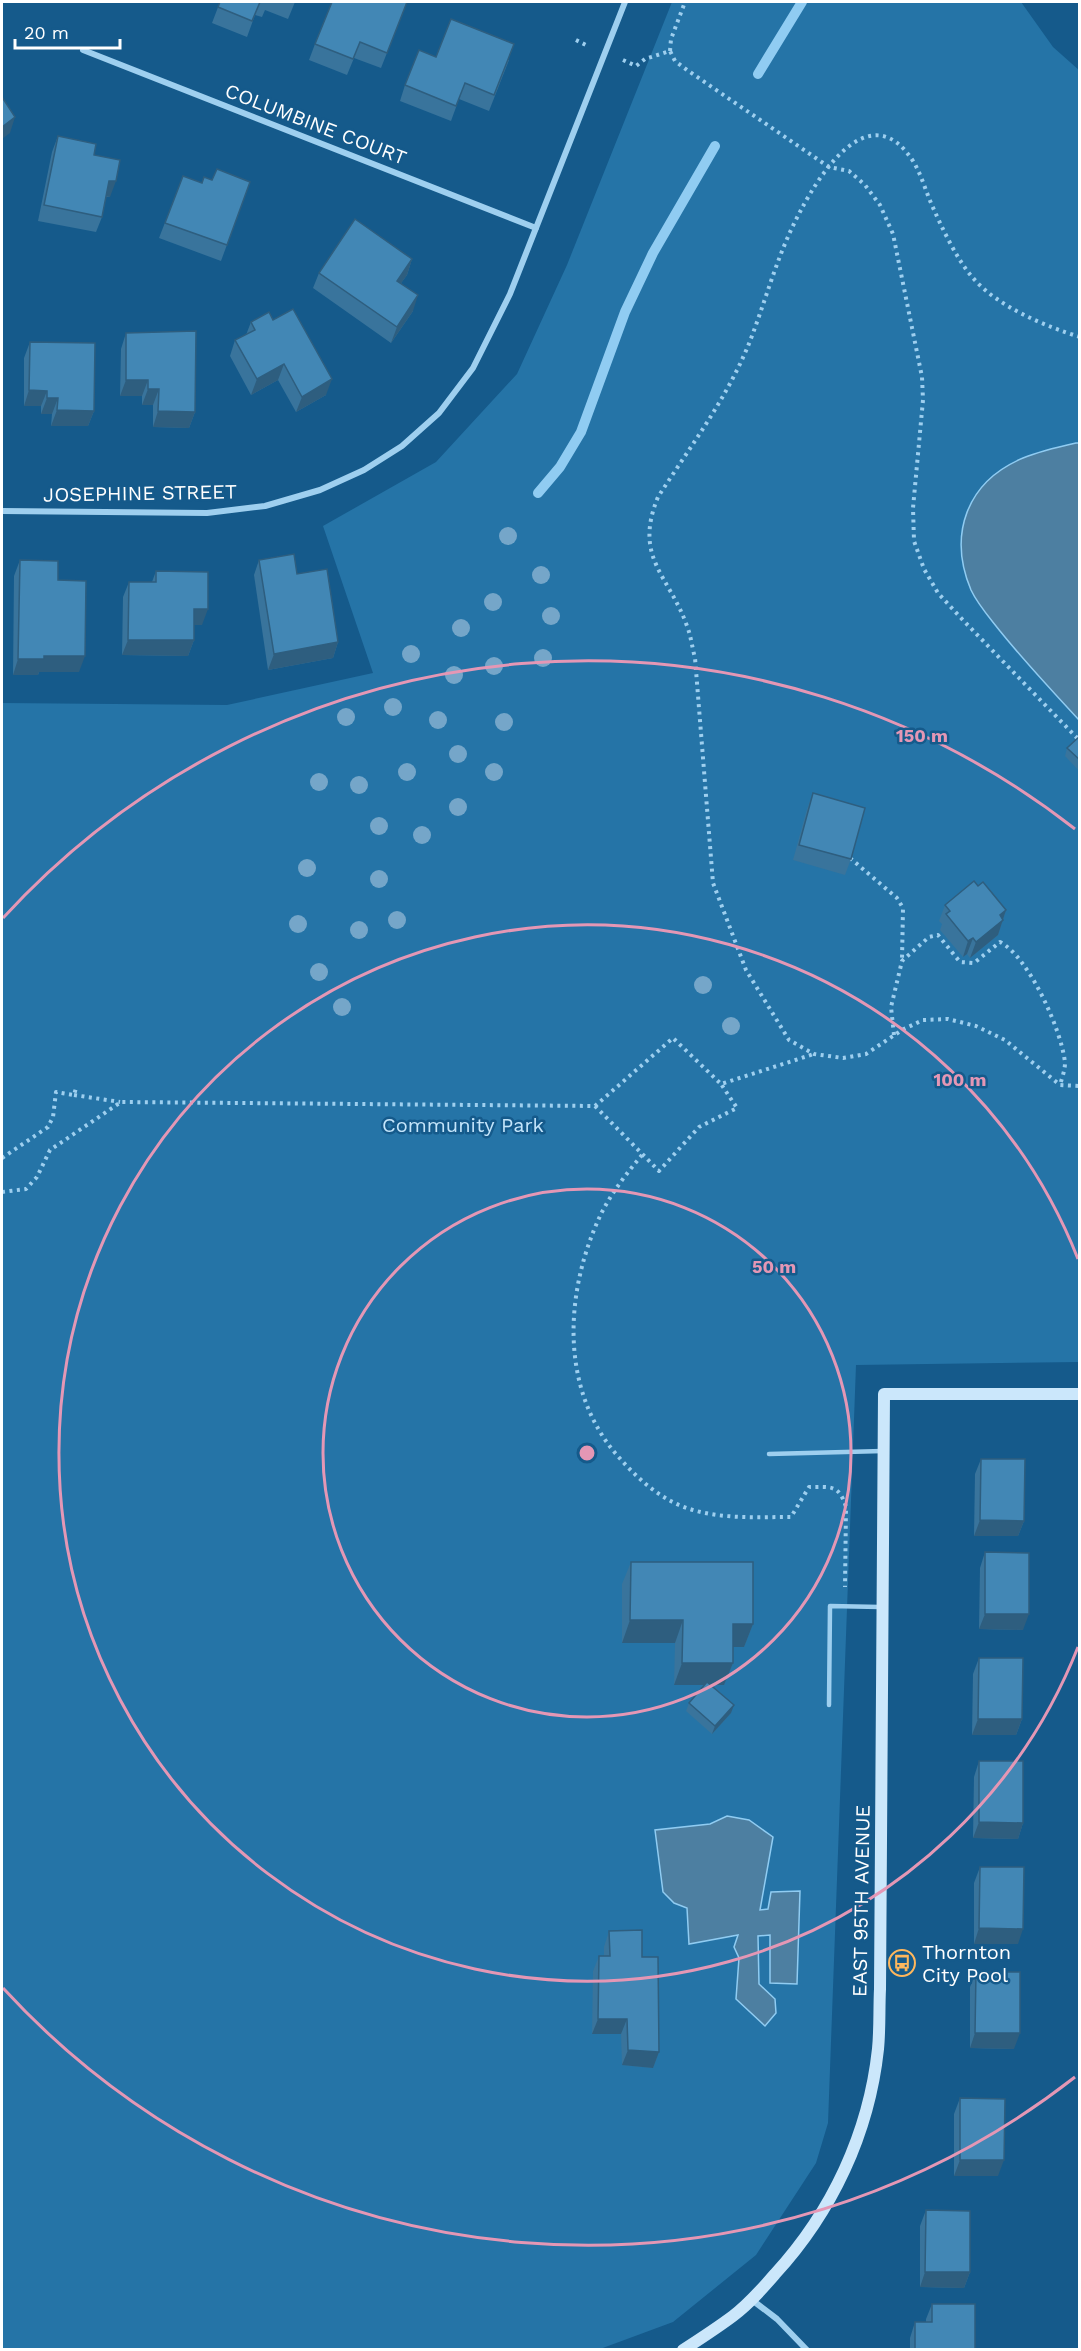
<svg xmlns="http://www.w3.org/2000/svg" width="1081" height="2351" viewBox="0 0 1081 2351" font-family="'Work Sans',sans-serif">
	<style>
		.green { fill: #2574a7 }
		.water { fill: #4d7fa1; stroke: #90ccf2; stroke-width: 1.5 }
		.lines { fill: none; stroke-linecap: round; stroke-linejoin: round }
		.stream { stroke: #90ccf2; stroke-width: 10 }
		.path { stroke: #9ecfef; stroke-width: 4; stroke-dasharray: 3 4.5; stroke-linecap: butt }
		.lane { stroke: #9ecfef; stroke-width: 4.5 }
		.street { stroke: #9ecfef; stroke-width: 6 }
		.secondary { stroke: #cbe7fb; stroke-width: 12 }
		.tree { fill: #75a6c9 }
		.wall { fill: #39749c }
		.shaded-wall { fill: #2e5e7f }
		.building { fill: #4287b5; stroke: #2e5e7f; stroke-width: 1.5 }
		.ring { fill: none; stroke: #e497b5; stroke-width: 3 }
		.labels { text-anchor: middle; dominant-baseline: central; stroke-width: 5; stroke-linejoin: round; paint-order: stroke }
		.street-label { font-size: 20px; fill: #fff; stroke: #155a8b }
		.park-label { font-size: 20px; fill: #c4e5fb; stroke: #155a8b }
		.poi-label { font-size: 20px; fill: #fff; stroke: #155a8b; text-anchor: start }
		.centre { fill: #e497b5; stroke: #155a8b; stroke-width: 3 }
		.ring-label { font-size: 18px; text-anchor: middle; font-weight: bold; fill: #e497b5; stroke: #155a8b; stroke-width: 5; stroke-linejoin: round; paint-order: stroke }
	</style>
	<rect width="100%" height="100%" fill="#155a8b"/>
	<polygon class="green" points="672,2 1021,2 1053,47 1080,71 1079,1362 856,1365 828,2123 816,2163 756,2255 673,2322 600,2349 2,2350 2,703 227,705 373,673 323,526 436,462 517,374 567,265"/>
	<g class="water">
		<path d="M 1076,443 L 1080,443 L 1079,720 C 1052,691 1025,662 1000,631 C 990,618 978,605 971,590 C 948,535 966,482 1023,458 C 1040,451 1058,447 1076,443 Z"/>
		<polygon points="727,1816 749,1820 773,1837 760,1910 768,1909 771,1892 800,1891 797,1984 770,1983 770,1935 758,1936 759,1984 775,1999 776,2013 765,2026 736,1999 739,1958 734,1947 738,1935 689,1944 687,1908 674,1903 663,1892 655,1830 710,1824"/>
	</g>
	<g class="lines">
		<g class="stream">
			<polyline points="758,74 802,2"/>
			<polyline points="538,493 560,467 581,432 625,312 653,253 715,146"/>
		</g>
		<g class="path">
			<polyline points="576,40 586,45"/>
			<polyline points="670,51 671,39 685,2"/>
			<polyline points="623,60 636,66 645,59 670,51 675,61 687,70 829,167 849,171 865,185 880,205 893,234 922,377 923,400 913,508 914,541 924,569 938,593 960,617 1080,741"/>
			<path d="M 1080,337 C 1045,326 998,307 973,278 C 957,260 941,226 931,203 C 925,189 921,174 913,161 C 871,96 822,170 801,210 C 778,252 767,297 750,341 C 728,397 690,447 658,497 C 633,558 669,575 687,626 C 691,636 692,647 695,658 L 713,883 L 746,970 L 789,1040 L 814,1054 L 843,1058 L 866,1054 L 902,1030 L 923,1020 L 948,1019 L 976,1026 L 1005,1040 L 1060,1085 L 1080,1086"/>
			<polyline points="850,858 897,898 903,908 902,960"/>
			<path d="M 894,1035 L 891,1007 L 902,961 L 929,937 L 938,935 L 960,962 L 974,963 L 1000,942 C 1029,957 1062,1031 1065,1063 C 1065,1070 1062,1078 1060,1085"/>
			<polyline points="74,1095 120,1102"/>
			<polyline points="595,1106 659,1171 699,1127 737,1108 721,1084"/>
			<path d="M 642,1155 C 627,1173 612,1192 601,1214 C 565,1290 559,1387 616,1454 C 634,1475 654,1494 679,1505 C 714,1520 754,1517 791,1517 L 809,1487 C 830,1487 839,1484 846,1507 L 845,1587"/>
			<polyline points="2,1158 48,1127 53,1117 56,1092 74,1095 76,1088"/>
			<polyline points="2,1192 26,1189 37,1177 50,1150 121,1102 595,1106 673,1038 721,1084 814,1054"/>
		</g>
		<g class="lane">
			<polyline points="769,1454 883,1451"/>
			<polyline points="829,1705 830,1606 880,1607"/>
		</g>
		<g class="street">
			<polyline points="83,50 536,228"/>
			<polyline points="2,511 207,513 265,506 320,490 364,470 402,446 439,413 473,368 510,294 625,2"/>
			<polyline points="752,2300 777,2319 807,2350"/>
		</g>
		<path class="secondary" d="M 683,2350 C 700,2339 717,2328 733,2316 C 749,2304 762,2289 775,2274 C 832,2212 869,2133 878,2049 C 880,2029 879,2009 880,1989 L 884,1394 L 1080,1394"/>
	</g>
	<g class="tree">
		<circle cx="508" cy="536" r="9"/>
		<circle cx="541" cy="575" r="9"/>
		<circle cx="493" cy="602" r="9"/>
		<circle cx="551" cy="616" r="9"/>
		<circle cx="461" cy="628" r="9"/>
		<circle cx="411" cy="654" r="9"/>
		<circle cx="543" cy="658" r="9"/>
		<circle cx="494" cy="666" r="9"/>
		<circle cx="454" cy="675" r="9"/>
		<circle cx="393" cy="707" r="9"/>
		<circle cx="346" cy="717" r="9"/>
		<circle cx="438" cy="720" r="9"/>
		<circle cx="504" cy="722" r="9"/>
		<circle cx="458" cy="754" r="9"/>
		<circle cx="407" cy="772" r="9"/>
		<circle cx="494" cy="772" r="9"/>
		<circle cx="319" cy="782" r="9"/>
		<circle cx="359" cy="785" r="9"/>
		<circle cx="458" cy="807" r="9"/>
		<circle cx="379" cy="826" r="9"/>
		<circle cx="422" cy="835" r="9"/>
		<circle cx="307" cy="868" r="9"/>
		<circle cx="379" cy="879" r="9"/>
		<circle cx="397" cy="920" r="9"/>
		<circle cx="298" cy="924" r="9"/>
		<circle cx="359" cy="930" r="9"/>
		<circle cx="319" cy="972" r="9"/>
		<circle cx="703" cy="985" r="9"/>
		<circle cx="342" cy="1007" r="9"/>
		<circle cx="731" cy="1026" r="9"/>
	</g>
	<g class="wall">
		<polygon points="220,2 295,2 288,19 265,10 262,17 255,15 247,37 212,23"/>
		<polygon points="407,2 381,68 354,58 347,75 309,60 315,44"/>
		<polygon points="436,57 509,60 489,111 459,99 451,121 400,101 405,85"/>
		<polygon points="58,136 94,155 110,197 106,197 102,217 96,232 38,221 52,152"/>
		<polygon points="183,176 202,183 212,180 250,182 221,261 159,238"/>
		<polygon points="412,259 407,275 401,283 413,311 391,343 313,288 319,273"/>
		<polygon points="273,320 326,395 296,412 278,380 251,395 230,356 235,340 246,335 251,322"/>
		<polygon points="126,333 195,412 189,428 153,427 153,405 142,405 142,396 120,396 121,349"/>
		<polygon points="30,342 94,411 88,426 51,426 52,414 41,414 41,406 24,406 24,358"/>
		<polygon points="20,560 58,580 79,672 39,672 38,675 13,675 14,576"/>
		<polygon points="259,560 297,574 338,642 333,658 268,670 254,575"/>
		<polygon points="156,571 202,625 194,625 194,640 188,656 122,655 123,597 129,582 152,582"/>
		<polygon points="1080,736 1080,772 1065,756 1067,748"/>
		<polygon points="813,793 851,859 845,875 793,860 807,809"/>
		<polygon points="978,886 1006,910 998,935 970,958 967,954 963,957 940,930 942,924 939,921 945,905"/>
		<polygon points="981,1459 1024,1521 1018,1536 974,1536 975,1474"/>
		<polygon points="985,1552 1023,1630 979,1629 980,1568"/>
		<polygon points="631,1562 753,1624 744,1647 733,1647 733,1663 724,1685 712,1685 731,1713 712,1734 686,1711 689,1703 704,1685 674,1685 675,1643 622,1643 622,1584"/>
		<polygon points="979,1658 1022,1719 1016,1735 972,1735 973,1674"/>
		<polygon points="979,1761 1023,1823 1018,1839 973,1838 974,1777"/>
		<polygon points="980,1867 1018,1944 974,1944 974,1883"/>
		<polygon points="609,1931 642,1957 659,2052 653,2068 622,2065 621,2034 592,2034 593,1971 599,1956 604,1956 604,1947"/>
		<polygon points="976,1972 1014,2049 970,2048 970,1987"/>
		<polygon points="960,2098 998,2176 954,2176 954,2114"/>
		<polygon points="926,2210 970,2272 964,2288 920,2287 920,2226"/>
		<polygon points="932,2304 975,2349 910,2349 910,2338 915,2322 926,2322 926,2319"/>
	</g>
	<g class="shaded-wall">
		<polygon points="15,117 10,133 2,139 2,127"/>
		<polygon points="109,181 116,181 110,197 104,196"/>
		<polygon points="412,259 407,275 391,297 397,281"/>
		<polygon points="418,295 413,311 391,343 397,327"/>
		<polygon points="284,364 278,380 251,395 257,379"/>
		<polygon points="332,379 326,395 296,412 302,397"/>
		<polygon points="126,380 148,380 142,396 120,396"/>
		<polygon points="148,389 159,389 153,405 142,405"/>
		<polygon points="29,390 47,391 41,406 24,406"/>
		<polygon points="47,398 58,398 52,414 41,414"/>
		<polygon points="57,410 94,411 88,426 51,426"/>
		<polygon points="158,411 195,412 189,428 153,427"/>
		<polygon points="194,609 208,609 202,625 189,625"/>
		<polygon points="128,640 194,640 188,656 122,655"/>
		<polygon points="338,642 333,658 268,670 274,654"/>
		<polygon points="44,656 85,656 79,672 39,672 38,675 13,675 18,659"/>
		<polygon points="1006,910 998,935 970,958 976,942 1000,915"/>
		<polygon points="973,938 967,954 963,957 968,941"/>
		<polygon points="980,1520 1024,1521 1018,1536 974,1536"/>
		<polygon points="985,1614 1029,1614 1023,1630 979,1629"/>
		<polygon points="630,1620 683,1620 675,1643 622,1643"/>
		<polygon points="733,1624 753,1624 744,1647 725,1647"/>
		<polygon points="682,1663 733,1663 724,1685 674,1685"/>
		<polygon points="734,1705 731,1713 712,1734 715,1726"/>
		<polygon points="978,1719 1022,1719 1016,1735 972,1735"/>
		<polygon points="979,1822 1023,1823 1018,1839 973,1838"/>
		<polygon points="979,1928 1023,1929 1018,1944 974,1944"/>
		<polygon points="598,2019 627,2019 621,2034 592,2034"/>
		<polygon points="975,2033 1020,2033 1014,2049 970,2048"/>
		<polygon points="628,2050 659,2052 653,2068 622,2065"/>
		<polygon points="960,2160 1004,2160 998,2176 954,2176"/>
		<polygon points="925,2272 970,2272 964,2288 920,2287"/>
	</g>
	<g class="building">
		<polygon points="220,2 260,2 252,21 218,7"/>
		<polygon points="332,2 407,2 387,53 360,42 353,59 315,44"/>
		<polygon points="451,19 514,44 494,95 465,83 456,106 405,85 419,50 436,57"/>
		<polygon points="2,97 15,117 2,127"/>
		<polygon points="58,136 96,144 94,155 120,160 116,181 109,181 102,217 44,205"/>
		<polygon points="217,169 250,182 227,245 165,223 183,176 202,183 204,177 212,180"/>
		<polygon points="355,219 412,259 397,281 418,295 397,327 319,273"/>
		<polygon points="293,309 332,379 302,397 284,364 257,379 235,340 255,330 251,322 269,312 273,320"/>
		<polygon points="196,331 195,412 158,411 159,389 148,389 148,380 126,380 126,333"/>
		<polygon points="30,342 95,343 94,411 57,410 58,398 47,398 47,391 29,390"/>
		<polygon points="294,554 297,574 327,569 338,642 274,654 259,560"/>
		<polygon points="20,560 58,561 58,580 86,581 85,656 44,656 44,659 18,659"/>
		<polygon points="156,571 208,572 208,609 194,609 194,640 128,640 129,582 156,582"/>
		<polygon points="1080,736 1080,760 1067,748"/>
		<polygon points="813,793 865,808 851,859 799,845"/>
		<polygon points="974,881 978,886 983,882 1006,910 1000,915 1003,920 976,942 973,938 968,941 946,914 950,911 945,905"/>
		<polygon points="981,1459 1025,1459 1024,1521 980,1520"/>
		<polygon points="985,1552 1029,1553 1029,1614 985,1614"/>
		<polygon points="631,1562 753,1562 753,1624 733,1624 733,1663 682,1663 683,1620 630,1620"/>
		<polygon points="979,1658 1023,1658 1022,1719 978,1719"/>
		<polygon points="707,1682 734,1705 715,1726 689,1703"/>
		<polygon points="979,1761 1023,1761 1023,1823 979,1822"/>
		<polygon points="980,1867 1024,1867 1023,1929 979,1928"/>
		<polygon points="642,1930 642,1957 658,1957 659,2052 628,2050 627,2019 598,2019 599,1956 610,1956 609,1931"/>
		<polygon points="976,1972 1020,1972 1020,2033 975,2033"/>
		<polygon points="960,2098 1005,2099 1004,2160 960,2160"/>
		<polygon points="926,2210 970,2211 970,2272 925,2272"/>
		<polygon points="932,2304 975,2304 975,2349 915,2349 915,2322 932,2322"/>
	</g>
	<g class="ring">
		<circle cx="587" cy="1453" r="264"/>
		<path d="M1078 1647A528 528 0 1 1 1078 1259"/>
		<path d="M1075 2077A792 792 0 0 1 3 1988M3 918A792 792 0 0 1 1075 829"/>
	</g>
	<defs>
		<symbol id="bus-ring" viewBox="-11 -11 22 22"><circle r="9.5" fill="#155a8b" stroke="#ffb75c" stroke-width="1.5"/><path d="M-5-6H5V4H4V6H2V4H-2V6H-4V4H-5ZM-3.5-4V0h7V-4ZM-3.5 1.2v1.5H-2V1.2ZM2 1.2v1.5H3.5V1.2Z" fill="#ffb75c"/></symbol>
	</defs>
	<g fill-rule="evenodd">
		<use href="#bus-ring" x="887" y="1948" width="30" height="30"/>
	</g>
	<g class="labels">
		<g class="street-label">
			<text transform="translate(316 124) rotate(21)">COLUMBINE COURT</text>
			<text transform="translate(140 493) rotate(-1)">JOSEPHINE STREET</text>
			<text transform="translate(861 1901) rotate(-89)">EAST 95TH AVENUE</text>
		</g>
		<g class="park-label">
			<text x="463" y="1125">Community Park</text>
		</g>
		<g class="poi-label">
			<text x="922" y="1952">Thornton<tspan x="922" dy="23">City Pool</tspan></text>
		</g>
	</g>
	<circle cx="587" cy="1453" r="9" class="centre"/>
	<g class="ring-label">
		<text x="922" y="742">150 m</text>
		<text x="960" y="1086">100 m</text>
		<text x="774" y="1273">50 m</text>
	</g>
	<rect width="1081" height="2351" fill="none" stroke="#ffffff" stroke-width="6"/>
	<path d="M15 39v9h105v-9" fill="none" stroke="#ffffff" stroke-width="3"/>
	<text x="24" y="39" font-size="18" fill="#ffffff" stroke="#155a8b" stroke-width="4.5" paint-order="stroke">20 m</text>
</svg>
